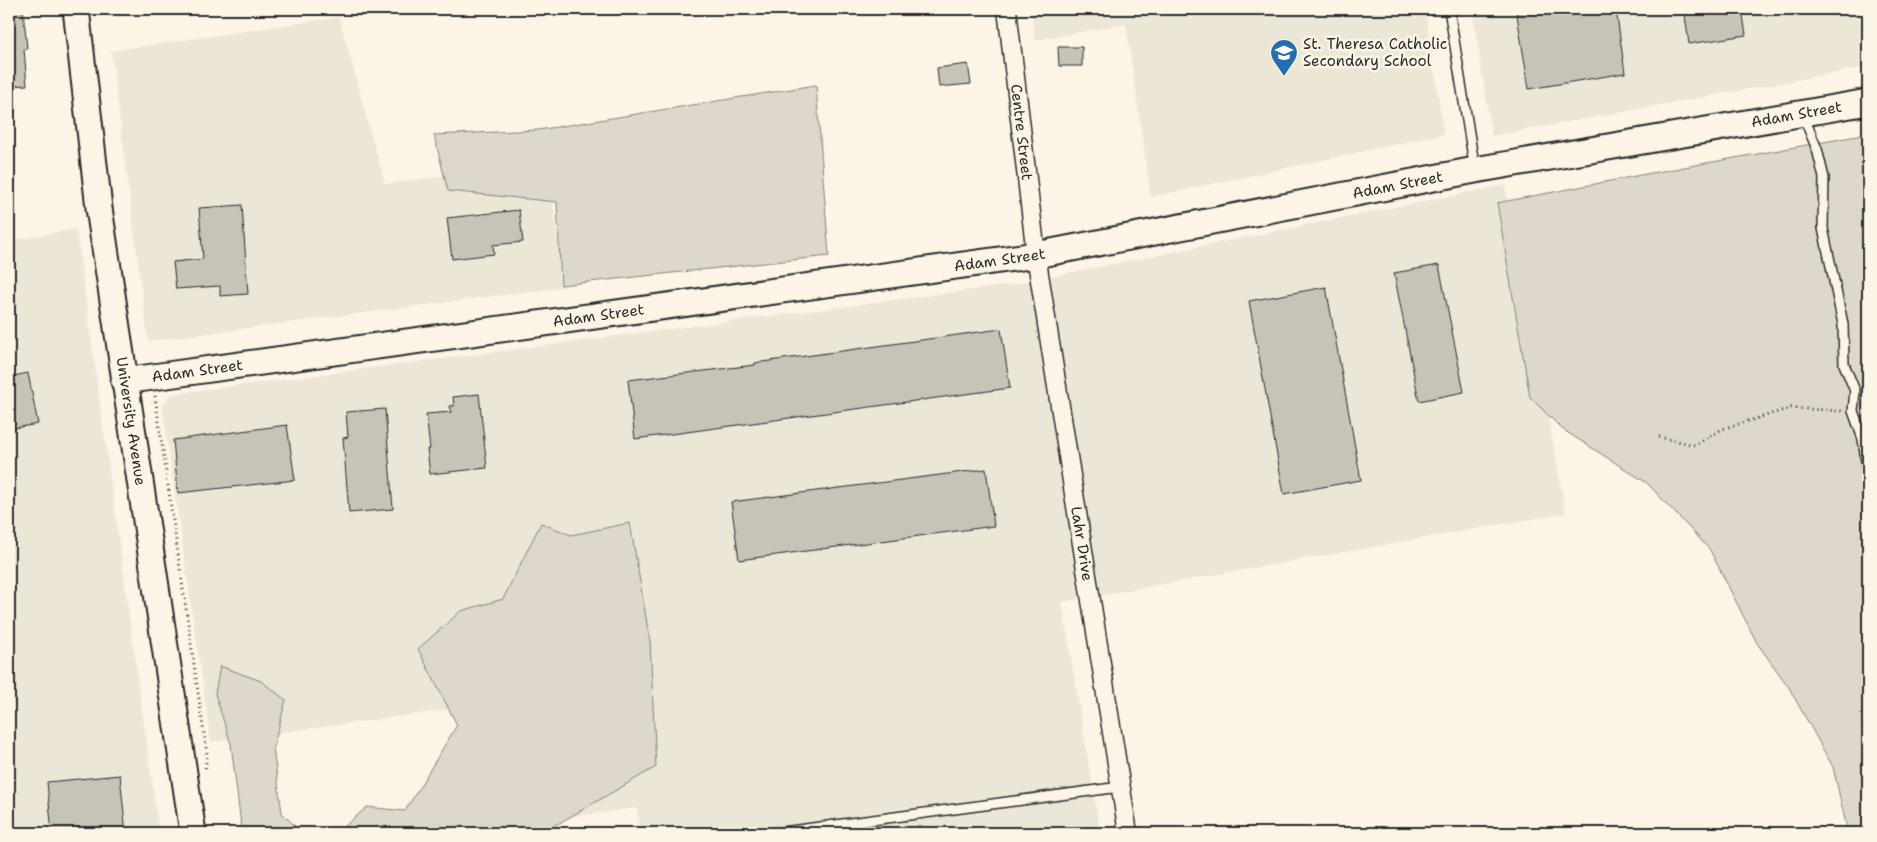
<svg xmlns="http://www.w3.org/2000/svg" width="1877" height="842" viewBox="0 0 1877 842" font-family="'Shantell Sans',sans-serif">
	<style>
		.built { fill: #ece6d7 }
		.green { fill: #ded8ca; stroke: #84827a }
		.building { fill: #c8c3b7; stroke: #2b2b2b }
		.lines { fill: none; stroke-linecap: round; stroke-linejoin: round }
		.lane-casing { stroke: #2b2b2b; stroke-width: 12 }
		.street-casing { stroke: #2b2b2b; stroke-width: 21 }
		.secondary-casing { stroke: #2b2b2b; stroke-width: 29 }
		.path { stroke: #2b2b2b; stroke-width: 3; stroke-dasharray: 1 4; stroke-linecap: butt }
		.lane { stroke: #fcf5e5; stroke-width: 9 }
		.street { stroke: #fcf5e5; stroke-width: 18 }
		.secondary { stroke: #fcf5e5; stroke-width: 25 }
		.labels { text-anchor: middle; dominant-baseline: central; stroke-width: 5; stroke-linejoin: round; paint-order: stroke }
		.poi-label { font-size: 15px; fill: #2b2b2b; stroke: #fcf5e5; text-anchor: start }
		.street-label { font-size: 15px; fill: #2b2b2b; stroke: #fcf5e5 }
	</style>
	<rect width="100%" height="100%" fill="#fcf5e5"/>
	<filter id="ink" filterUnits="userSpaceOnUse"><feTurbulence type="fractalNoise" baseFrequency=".02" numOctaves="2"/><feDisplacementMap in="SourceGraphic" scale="10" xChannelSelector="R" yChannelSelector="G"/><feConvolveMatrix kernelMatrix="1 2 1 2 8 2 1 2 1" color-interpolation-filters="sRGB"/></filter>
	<g filter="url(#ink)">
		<g class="built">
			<polygon points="1031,9 1425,9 1444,134 1151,197 1126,24 1035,40"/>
			<polygon points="1472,9 1868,9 1868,67 1492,136"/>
			<polygon points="339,17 385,184 547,162 564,287 148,341 111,51"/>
			<polygon points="1505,185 1566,513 1062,602 1100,833 641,833 637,808 539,821 522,700 211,742 162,405 172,394 1009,285"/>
			<polygon points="76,229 159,833 9,833 9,241"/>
		</g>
		<g class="green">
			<polygon points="816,85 829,256 561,285 557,202 448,191 434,135 538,130"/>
			<polygon points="1868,134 1868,833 1848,833 1833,767 1788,686 1757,643 1710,550 1647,483 1562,429 1530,397 1497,203 1646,174"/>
			<polygon points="541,523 571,535 630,523 650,641 656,767 542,833 337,833 367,807 405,811 457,725 418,649 461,611 503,599"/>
			<polygon points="220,666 261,681 286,700 273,748 282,813 302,833 242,833 231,744 215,694"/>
		</g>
		<g class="building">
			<polygon points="9,9 23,9 27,48 24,49 27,85 9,86"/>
			<polygon points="1516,9 1616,9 1625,73 1529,89"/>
			<polygon points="1684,9 1742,9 1746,35 1689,44"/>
			<polygon points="1058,47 1082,47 1082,66 1059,66"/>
			<polygon points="968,64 971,84 939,87 937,68"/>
			<polygon points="242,205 248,294 220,296 220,286 176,289 173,262 203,259 199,208"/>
			<polygon points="519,210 523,242 493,245 494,254 452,259 447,218"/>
			<polygon points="1439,265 1464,392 1419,401 1394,273"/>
			<polygon points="1326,287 1361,480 1284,494 1249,301"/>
			<polygon points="1001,329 1010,388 635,439 628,380 755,365 755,363"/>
			<polygon points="28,373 38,424 9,429 9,377"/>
			<polygon points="479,394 487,468 430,474 427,449 430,449 426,414 451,412 450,406 454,406 453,397"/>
			<polygon points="385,409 393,509 349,513 343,438 348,437 346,412"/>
			<polygon points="287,425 295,480 178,493 173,440"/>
			<polygon points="986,469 994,526 739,560 731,502"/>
			<polygon points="120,775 126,833 52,833 47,782"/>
		</g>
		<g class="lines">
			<defs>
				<g id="lane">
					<polyline points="1449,9 1475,170"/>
					<polyline points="1803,115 1817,149 1824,178 1823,228 1843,324 1844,364 1855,391 1853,411 1863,439 1868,477"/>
					<polyline points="775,833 1120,787"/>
				</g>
				<g id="street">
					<path id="s1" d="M 1007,9 L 1036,255 L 1128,833"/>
				</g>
				<g id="secondary">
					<path id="s2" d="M 76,9 L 99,208 L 193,833"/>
					<path id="s3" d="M 124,381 L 1036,255 L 1475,170 L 1868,102"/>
				</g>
			</defs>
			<use href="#lane" class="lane-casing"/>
			<use href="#street" class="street-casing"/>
			<use href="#secondary" class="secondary-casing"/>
			<g class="path">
				<polyline points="155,396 207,754 205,771"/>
				<polyline points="1659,437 1695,445 1722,429 1791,408 1842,411"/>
			</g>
			<use href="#lane" class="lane"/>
			<use href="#street" class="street"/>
			<use href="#secondary" class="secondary"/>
		</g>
	</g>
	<defs>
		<symbol id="school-pin" viewBox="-11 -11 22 30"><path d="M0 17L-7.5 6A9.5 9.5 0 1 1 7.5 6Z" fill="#1f6fb2" stroke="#fcf5e5"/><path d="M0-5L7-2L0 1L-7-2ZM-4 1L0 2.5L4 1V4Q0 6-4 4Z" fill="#fff"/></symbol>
	</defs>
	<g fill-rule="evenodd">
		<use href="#school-pin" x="1268" y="37" width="32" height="43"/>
	</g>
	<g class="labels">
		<g class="poi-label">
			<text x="1303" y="44">St. Theresa Catholic<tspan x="1303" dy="17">Secondary School</tspan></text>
		</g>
		<g class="street-label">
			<text stroke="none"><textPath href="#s3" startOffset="1694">Adam Street</textPath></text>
			<text stroke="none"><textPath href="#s1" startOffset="124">Centre Street</textPath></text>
			<text stroke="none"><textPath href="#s3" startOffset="1289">Adam Street</textPath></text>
			<text stroke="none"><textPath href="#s3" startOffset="884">Adam Street</textPath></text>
			<text stroke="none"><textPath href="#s3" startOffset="479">Adam Street</textPath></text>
			<text stroke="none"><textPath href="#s3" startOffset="74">Adam Street</textPath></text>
			<text stroke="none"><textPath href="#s2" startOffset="416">University Avenue</textPath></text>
			<text stroke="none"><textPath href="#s1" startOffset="540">Lahr Drive</textPath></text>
		</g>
	</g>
	<rect width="1877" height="842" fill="none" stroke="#fcf5e5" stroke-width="30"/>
	<rect x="15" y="15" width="1847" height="812" fill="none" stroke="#2b2b2b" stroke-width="2" filter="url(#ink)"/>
</svg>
